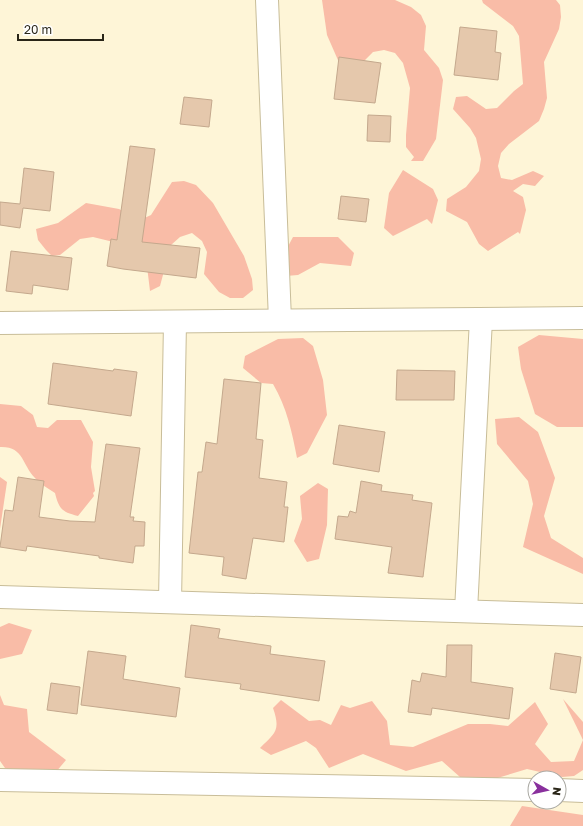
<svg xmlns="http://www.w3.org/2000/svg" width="583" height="826" viewBox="0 0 583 826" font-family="'Golos Text',sans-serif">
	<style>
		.green { fill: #f9bca7 }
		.building { fill: #e5c8ac; stroke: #c4a88d }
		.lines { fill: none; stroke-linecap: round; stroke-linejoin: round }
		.street-casing { stroke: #c8bd99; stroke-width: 24 }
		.street { stroke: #fff; stroke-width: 22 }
	</style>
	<rect width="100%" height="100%" fill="#fef5d7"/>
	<g class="green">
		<polygon points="322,0 395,0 411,7 421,15 426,26 424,50 439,68 443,80 436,139 423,161 411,161 414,157 406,147 406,135 410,88 403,63 395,53 384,50 373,52 364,61 341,67 327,35"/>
		<polygon points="482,0 556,0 560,5 561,17 559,29 544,62 547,98 544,109 539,121 509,144 501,153 498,166 501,178 512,180 533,171 544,176 535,186 523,184 513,191 523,197 526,210 520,234 518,232 488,251 479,244 467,222 446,211 447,199 466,187 479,171 481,159 476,138 470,128 453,109 456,97 467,96 486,109 497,108 514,91 523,84 519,36 513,26 483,3"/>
		<polygon points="403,170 433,189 438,200 432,224 427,219 393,236 384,228 389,193"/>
		<polygon points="184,181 196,185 213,203 244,256 252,279 253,290 243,298 230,298 219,292 204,274 207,252 202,241 192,233 180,237 171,245 160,286 150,291 146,258 138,248 93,237 80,239 60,255 52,256 46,250 38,240 36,229 58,223 86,203 119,209 140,220 151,215 172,182"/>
		<polygon points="293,237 338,237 354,253 351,266 320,263 298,275 286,276 275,271"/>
		<polygon points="539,335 583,339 583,427 557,427 535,414 521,369 518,347"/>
		<path d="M 303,338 L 313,346 L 323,380 L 327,415 L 307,453 L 297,458 C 292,432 287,408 273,384 L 261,383 L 243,368 L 245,356 L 278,339 Z"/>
		<path d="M 0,404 L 21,406 L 33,415 L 37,427 L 48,428 L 57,420 L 81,420 L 93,442 L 91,467 L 95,491 L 93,493 L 94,496 L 78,516 C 62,512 59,509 55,493 C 48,488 40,484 35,478 C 22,465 24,446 0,447 Z"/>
		<polygon points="519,417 538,432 555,478 544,516 551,538 583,558 583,574 523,547 533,504 528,481 497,444 495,419"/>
		<polygon points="0,477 7,482 0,529"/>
		<polygon points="318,483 328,489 327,525 319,559 307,562 294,541 302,519 300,496"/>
		<polygon points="9,623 32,630 22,654 0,659 0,627"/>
		<polygon points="0,695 4,705 27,709 29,732 66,760 50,779 27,778 5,768 0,761"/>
		<polygon points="563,699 583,722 583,740"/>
		<path d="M 281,700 L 309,721 L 320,720 L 331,725 L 341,705 L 350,708 L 372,701 L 387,721 L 390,745 L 413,747 L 468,724 L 490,724 L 508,726 L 535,702 L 548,724 L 535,744 L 551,762 L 574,761 L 583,740 L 583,770 L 574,776 L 562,777 L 527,769 L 484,782 L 460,777 L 442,761 L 406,771 L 363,754 L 329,768 L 316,748 L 306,741 L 271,755 L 260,748 C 275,733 281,731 273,708 Z"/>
		<polygon points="522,806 583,815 583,826 510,826"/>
	</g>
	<g class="building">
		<polygon points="460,27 497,31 495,52 501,53 498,80 454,75"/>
		<polygon points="339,57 381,63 375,103 334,99"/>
		<polygon points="184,97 212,100 209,127 180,124"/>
		<polygon points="368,115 391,116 390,142 367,141"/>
		<polygon points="130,146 155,149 142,242 200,248 196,278 123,269 107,266 111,239 117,240"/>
		<polygon points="24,168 54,172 50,211 23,208 20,228 0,225 0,202 20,204"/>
		<polygon points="341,196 369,199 366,222 338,219"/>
		<polygon points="11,251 72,258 68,290 33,285 32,294 6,291"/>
		<polygon points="53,363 113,371 114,369 137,372 131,416 48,404"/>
		<polygon points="397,370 455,371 454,400 396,400"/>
		<polygon points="224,379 261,383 256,439 263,440 259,478 287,482 284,507 288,507 284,542 253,538 246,579 222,575 224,557 189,553 198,472 202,472 206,442 217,444"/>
		<polygon points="339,425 385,432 379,472 333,464"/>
		<polygon points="106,444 140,448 130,517 134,517 133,521 145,522 144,546 135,546 133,563 99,558 99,556 27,546 26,551 0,547 5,510 13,511 18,477 44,481 39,517 70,521 95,522"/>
		<polygon points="361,481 382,485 381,491 413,495 412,500 432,503 423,577 388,573 392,547 335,539 338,516 348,517 350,511 356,513"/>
		<polygon points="191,625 220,629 218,638 271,646 270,654 325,661 319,701 240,689 241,684 185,677"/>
		<polygon points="447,645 472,645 471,682 513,688 509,719 432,708 431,715 408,712 412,680 420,682 422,673 446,677"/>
		<polygon points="88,651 126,656 123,679 180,688 176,717 81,705"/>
		<polygon points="555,653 581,657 576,693 550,689"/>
		<polygon points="51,683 80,687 77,714 47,710"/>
	</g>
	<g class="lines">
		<defs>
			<g id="street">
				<polyline points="267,0 280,320"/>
				<polyline points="0,323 583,318"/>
				<polyline points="0,597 583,615"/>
				<polyline points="170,602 175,322"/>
				<polyline points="466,611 481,319"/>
				<polyline points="0,780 535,790"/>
				<polyline points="559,790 583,791"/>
			</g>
		</defs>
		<use href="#street" class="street-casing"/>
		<use href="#street" class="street"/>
	</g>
	<g transform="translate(547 790) rotate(98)"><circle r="19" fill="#ffffff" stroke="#a9a8a2"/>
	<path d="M0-3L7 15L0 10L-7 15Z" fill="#89309d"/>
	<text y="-6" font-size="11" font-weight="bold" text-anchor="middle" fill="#292517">N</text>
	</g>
	<path d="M18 34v6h85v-6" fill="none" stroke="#292517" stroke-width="2"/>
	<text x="24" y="34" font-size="12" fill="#292517" stroke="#ffffff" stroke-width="3" paint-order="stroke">20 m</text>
</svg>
